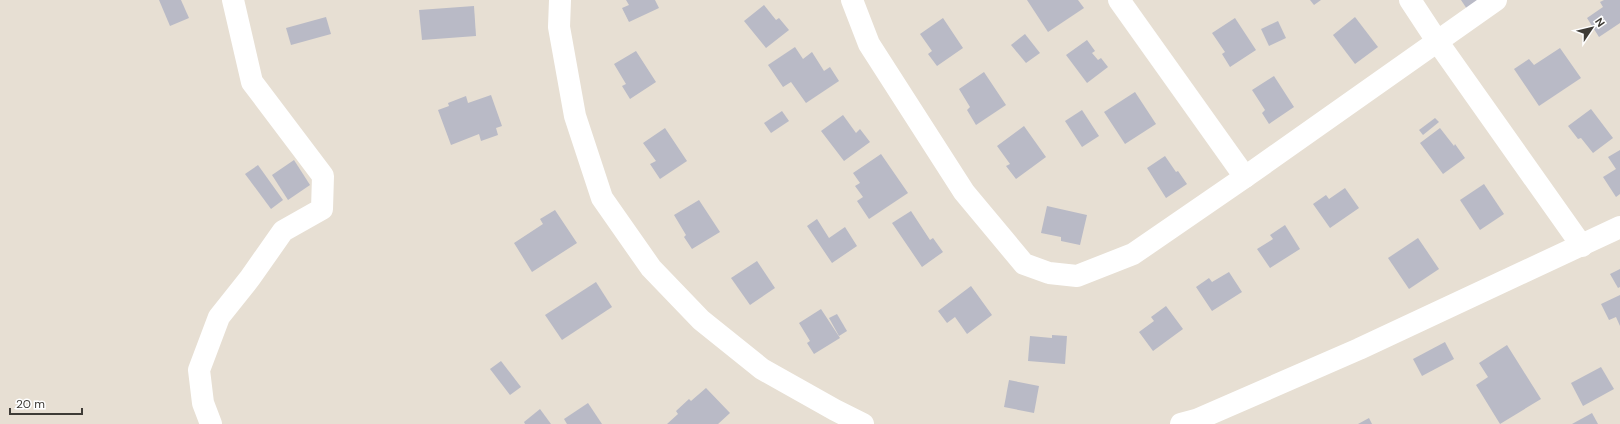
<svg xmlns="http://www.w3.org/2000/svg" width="1620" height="424" viewBox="0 0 1620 424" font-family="'DM Sans',sans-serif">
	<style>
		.building { fill: #b9bac6 }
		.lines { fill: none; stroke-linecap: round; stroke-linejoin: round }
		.street { stroke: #fff; stroke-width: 22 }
	</style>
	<rect width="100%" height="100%" fill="#e7dfd3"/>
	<g class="building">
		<polygon points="159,0 181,0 189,18 170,26"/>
		<polygon points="626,0 655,0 659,8 629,22 622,8 629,5"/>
		<polygon points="1027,0 1078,0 1084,8 1048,32"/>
		<polygon points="1310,0 1321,0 1314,5"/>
		<polygon points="1461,0 1480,0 1467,9"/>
		<polygon points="1604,0 1620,0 1620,23 1599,37 1587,18 1603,7 1600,2"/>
		<polygon points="764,5 776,20 779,18 789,30 766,48 744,21"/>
		<polygon points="474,6 476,36 422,40 419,10"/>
		<polygon points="326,17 331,34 291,45 286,28"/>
		<polygon points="1355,17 1378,47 1355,64 1333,35"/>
		<polygon points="943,18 963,48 937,66 928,54 932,51 920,34"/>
		<polygon points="1235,18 1256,50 1230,67 1222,54 1225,52 1212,33"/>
		<polygon points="1278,21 1286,38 1269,46 1261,29"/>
		<polygon points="1025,34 1040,53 1026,63 1011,45"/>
		<polygon points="1087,40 1095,51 1092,53 1098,60 1101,58 1108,67 1087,83 1066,55"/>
		<polygon points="795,47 803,59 812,52 824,71 830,67 839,81 806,103 791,82 783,87 768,65"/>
		<polygon points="1560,48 1581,78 1539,106 1514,69 1529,59 1534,65"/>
		<polygon points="636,51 656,82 630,99 622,86 626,84 614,64"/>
		<polygon points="984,72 1006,105 976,125 967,110 970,107 959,89"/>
		<polygon points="1274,76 1294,107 1269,124 1262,113 1265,110 1252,90"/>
		<polygon points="1135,92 1156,124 1125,144 1104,112"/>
		<polygon points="491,95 502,126 496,128 498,135 481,141 479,134 451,145 438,110 449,106 448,103 466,96 468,103"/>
		<polygon points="1591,109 1613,138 1593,153 1581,138 1578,139 1568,126"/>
		<polygon points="1082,110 1099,136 1082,147 1065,121"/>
		<polygon points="782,111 789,121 771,133 764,123"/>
		<polygon points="843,115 856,133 860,129 870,142 844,161 821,131"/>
		<polygon points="1435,118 1439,122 1423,135 1419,130"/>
		<polygon points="1024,126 1046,157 1016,179 1006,166 1010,164 997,146"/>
		<polygon points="665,128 687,161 660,179 650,164 656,161 643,143"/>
		<polygon points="1440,128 1454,146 1455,144 1465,158 1443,174 1420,143"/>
		<polygon points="1620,150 1620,194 1616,197 1603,177 1616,169 1608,157"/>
		<polygon points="881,154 908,193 869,219 857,201 863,197 855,186 860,183 853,173"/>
		<polygon points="1165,156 1176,172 1178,171 1187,184 1166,198 1147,168"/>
		<polygon points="294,160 310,185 288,200 272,175"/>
		<polygon points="258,165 283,200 271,209 245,174"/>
		<polygon points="1484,184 1504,214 1480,230 1460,200"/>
		<polygon points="1345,188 1359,208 1330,228 1313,204 1326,195 1329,199"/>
		<polygon points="699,200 720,232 692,249 684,237 686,235 674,215"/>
		<polygon points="1047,206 1087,215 1080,245 1061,241 1061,237 1041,233"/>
		<polygon points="555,210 577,243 532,272 514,243 543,224 540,219"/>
		<polygon points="911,211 930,240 933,238 943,252 922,267 892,223"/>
		<polygon points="817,219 829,238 845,227 857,246 832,263 807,226"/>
		<polygon points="1285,225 1300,249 1270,268 1257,249 1273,239 1270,235"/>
		<polygon points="1418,238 1439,269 1409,289 1388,258"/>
		<polygon points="757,261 775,288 750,305 731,278"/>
		<polygon points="1620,269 1620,287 1618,288 1610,274"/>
		<polygon points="1229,272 1242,292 1212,311 1196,287 1209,278 1212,282"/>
		<polygon points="596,282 612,307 562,340 545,315"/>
		<polygon points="971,286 992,315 967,334 955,317 947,323 938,311"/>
		<polygon points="1620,295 1620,326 1616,317 1609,320 1601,304"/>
		<polygon points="1166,306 1183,329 1153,351 1139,332 1154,321 1151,317"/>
		<polygon points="821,309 840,338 814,354 807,343 810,341 799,323"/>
		<polygon points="837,314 847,331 839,336 829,318"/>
		<polygon points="1052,335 1067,336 1065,364 1028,361 1030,336 1052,338"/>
		<polygon points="1445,342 1454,359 1422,376 1413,359"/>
		<polygon points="1507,345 1541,399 1500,424 1476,385 1488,377 1479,363"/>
		<polygon points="501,361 521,387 510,395 490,369"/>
		<polygon points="1601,367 1614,389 1583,406 1571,383"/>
		<polygon points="1009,380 1039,386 1034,413 1004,407"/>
		<polygon points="706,388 730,413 718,424 667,424 678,414 676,411 689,399 691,401"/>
		<polygon points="588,403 602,424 567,424 564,419"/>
		<polygon points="540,409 551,424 525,424 524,422"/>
		<polygon points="1592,413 1598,424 1572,424"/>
		<polygon points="1369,418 1372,424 1358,424"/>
	</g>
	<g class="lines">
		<g class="street">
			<polyline points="560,0 559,27 575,116 602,198 651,268 701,320 762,369 835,410 863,424"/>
			<polyline points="852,0 869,44 964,192 1024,264 1049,273 1077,276 1133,254 1245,177 1496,0"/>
			<polyline points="1119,0 1245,177"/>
			<polyline points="1410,0 1437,41 1582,246"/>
			<polyline points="211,424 203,403 199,370 219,317 250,278 283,231 322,209 323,176 252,82 233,0"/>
			<polyline points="1181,424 1196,420 1359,349 1620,227"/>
		</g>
	</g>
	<g transform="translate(1592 28) rotate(55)" stroke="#ffffff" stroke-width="3" paint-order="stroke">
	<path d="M0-3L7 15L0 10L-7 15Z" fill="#3e3b36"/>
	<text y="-6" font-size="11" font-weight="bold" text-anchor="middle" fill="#3e3b36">N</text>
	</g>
	<path d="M10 408v6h72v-6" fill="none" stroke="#3e3b36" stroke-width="2"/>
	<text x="16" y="408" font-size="12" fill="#3e3b36" stroke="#ffffff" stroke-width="3" paint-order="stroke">20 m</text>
</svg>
